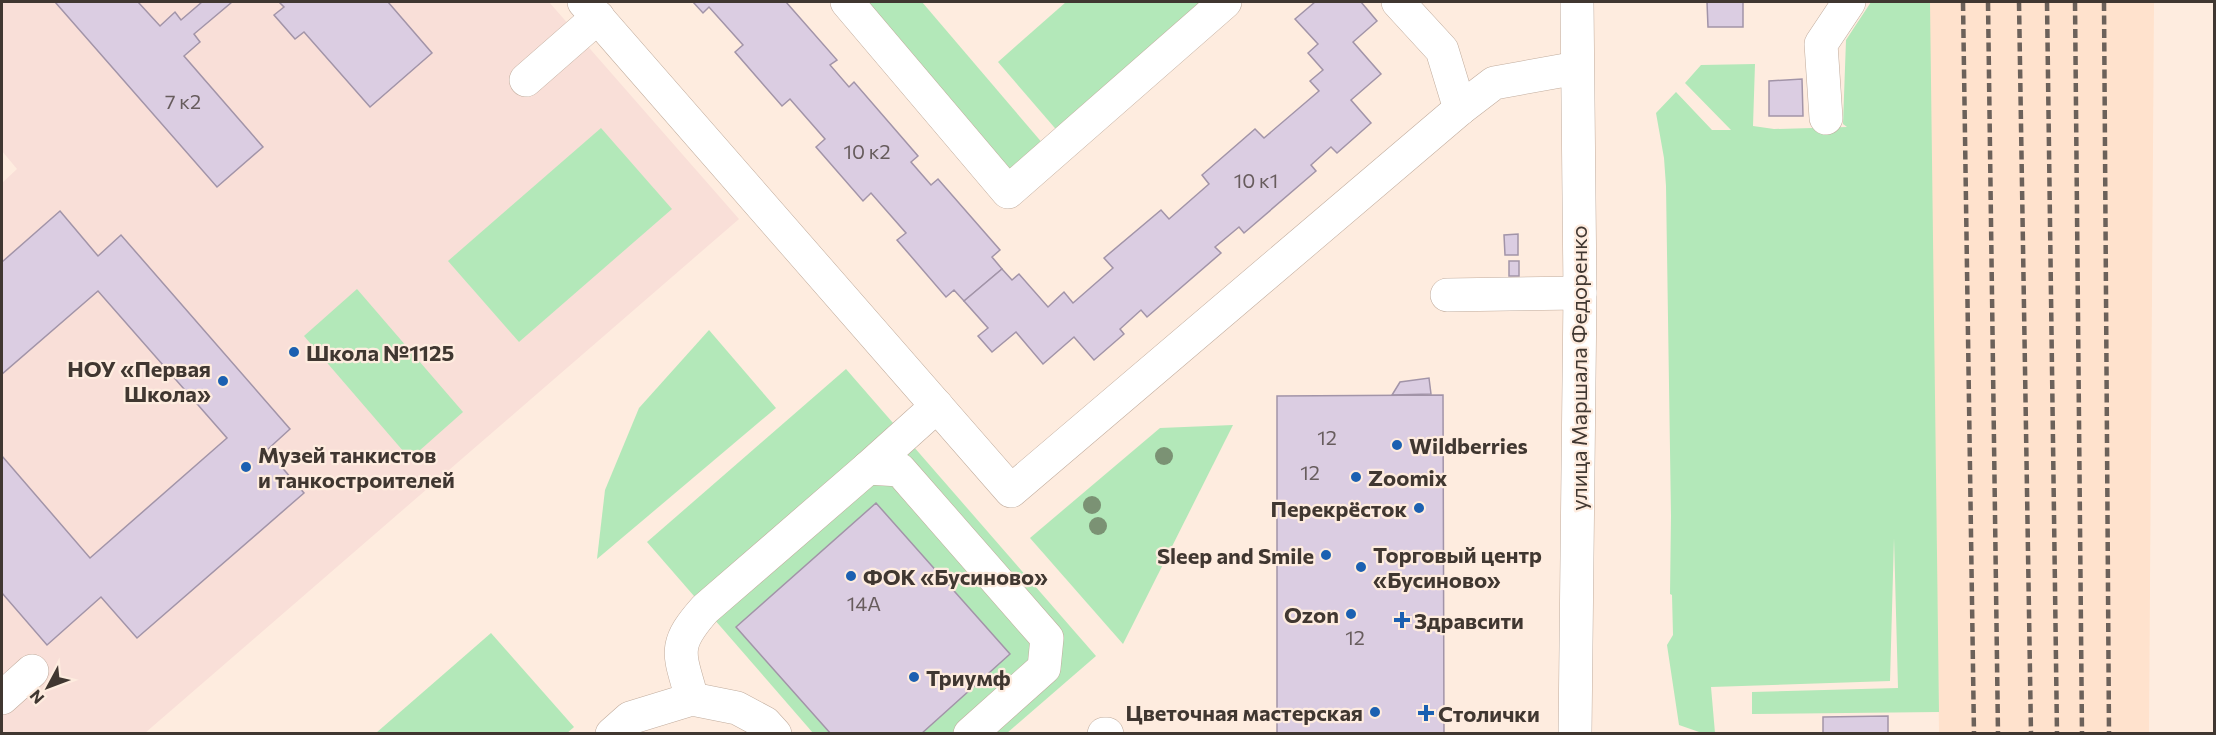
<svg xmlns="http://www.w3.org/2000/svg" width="2216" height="735" viewBox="0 0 2216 735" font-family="Commissioner,sans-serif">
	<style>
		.built { fill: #ffe2cd }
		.education { fill: #f9dfd8 }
		.green { fill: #b3e8b9 }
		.building { fill: #dbcde2; stroke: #a294a8; stroke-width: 1.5 }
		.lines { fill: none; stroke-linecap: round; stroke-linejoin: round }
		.minor-casing { stroke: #c1ac9d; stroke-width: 34 }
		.minor { stroke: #fff; stroke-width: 33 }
		.rail { stroke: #6c615a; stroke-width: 4.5; stroke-dasharray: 9 4.5; stroke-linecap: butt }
		.tree { fill: #7b9274 }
		.poi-dot { fill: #1b60b1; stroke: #feecdf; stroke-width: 2 }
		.labels { text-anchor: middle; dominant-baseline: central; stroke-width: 4.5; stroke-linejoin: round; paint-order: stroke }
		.number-label { font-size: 20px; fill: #675c5d }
		.poi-label { font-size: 22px; font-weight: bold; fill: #403731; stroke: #feecdf; text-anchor: start }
		.street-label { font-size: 22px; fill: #403731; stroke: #feecdf }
	</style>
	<rect width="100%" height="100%" fill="#feecdf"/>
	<polygon class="built" points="1929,2 2154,2 2149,733 1939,733"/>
	<polygon class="education" points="2,2 549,2 739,219 145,733 2,734 2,183 17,169 2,151"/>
	<g class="green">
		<polygon points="856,2 922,2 1044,145 1006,178"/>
		<polygon points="1066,2 1211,2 1060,134 998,62"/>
		<polygon points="1871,2 1930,2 1939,712 1752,714 1752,692 1898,688 1894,538 1890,681 1711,687 1715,733 1702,733 1679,725 1667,645 1673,635 1672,595 1670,594 1671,516 1666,186 1664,158 1656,113 1676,92 1712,130 1731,130 1685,83 1701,65 1755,64 1753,126 1774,129 1847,127 1843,124 1846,40"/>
		<polygon points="601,128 672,209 519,342 448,261"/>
		<polygon points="357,289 463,412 410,459 304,336"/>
		<polygon points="709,330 776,408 597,559 605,490 639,408"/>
		<polygon points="846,369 1096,656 1007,733 813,733 647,542"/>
		<polygon points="1233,425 1123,644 1030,538 1160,428"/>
		<polygon points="491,633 574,727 566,734 376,733"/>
	</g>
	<g class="building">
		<polygon points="55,2 138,2 160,26 175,12 181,20 202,2 232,2 194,34 200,42 184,56 263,147 217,187"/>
		<polygon points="279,2 388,2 432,53 370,107 304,32 295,39 274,15 284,7"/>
		<polygon points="693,2 786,2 837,60 830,65 849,87 854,82 918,156 911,162 931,185 938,179 1000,250 992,257 1002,269 964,301 954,290 946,297 897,240 906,233 871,193 863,201 816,147 825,139 790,99 782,106 735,52 743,45 709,7 703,13"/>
		<polygon points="1315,2 1361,2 1377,21 1353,42 1381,74 1351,100 1371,123 1337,153 1331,147 1311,165 1316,171 1244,233 1239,227 1215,247 1221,253 1147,317 1141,310 1120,329 1124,334 1094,360 1074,337 1043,364 1016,332 992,352 978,336 988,328 964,301 1002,269 1012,280 1019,274 1048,307 1064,292 1073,303 1113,268 1104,258 1161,210 1169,219 1209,184 1202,175 1255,129 1264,138 1319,91 1310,81 1323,70 1308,53 1318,44 1295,19"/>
		<polygon points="1707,2 1743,2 1743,27 1708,27"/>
		<polygon points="1802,79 1803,116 1769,116 1769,81"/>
		<polygon points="60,211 98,256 121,235 290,429 267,450 304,493 137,638 101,597 47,645 2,593 2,456 90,558 227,438 98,291 2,374 2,262"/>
		<polygon points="1518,234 1518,255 1505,255 1504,235"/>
		<rect x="1509" y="261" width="10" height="15"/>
		<polygon points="1429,378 1431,394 1392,395 1400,382"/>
		<polygon points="1443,395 1444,734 1277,734 1277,396"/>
		<polygon points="876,503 1010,654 921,734 831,734 736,627"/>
		<polygon points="1888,716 1888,734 1823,734 1823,717"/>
	</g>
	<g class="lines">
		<defs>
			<g id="minor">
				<polyline points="584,2 1011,491 1460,109 1494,83 1577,68"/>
				<polyline points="847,2 1008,192 1225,2"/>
				<polyline points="1398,2 1442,50 1460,109"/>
				<polyline points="526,80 598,17"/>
				<polyline points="1826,118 1821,44 1849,2"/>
				<polyline points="1447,295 1580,293"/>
				<polyline points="868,468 937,406"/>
				<polyline points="2,698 32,671"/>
				<path d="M 692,699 C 680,654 671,647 705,609 L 868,468 L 900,470 L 1047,638 L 1044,668 L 970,734"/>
				<polyline points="612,734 630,718 692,699 737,708 765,723 775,734"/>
				<polyline points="1104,734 1107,734"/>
				<polyline points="1575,734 1580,293 1577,2"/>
			</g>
		</defs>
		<use href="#minor" class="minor-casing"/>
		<use href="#minor" class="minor"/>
		<g class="rail">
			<polyline points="1963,2 1974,734"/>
			<polyline points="1988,2 1998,734"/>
			<polyline points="2019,2 2031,734"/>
			<polyline points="2047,2 2057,734"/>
			<polyline points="2075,2 2082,734"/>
			<polyline points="2104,2 2109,734"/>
		</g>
	</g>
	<g class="tree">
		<circle cx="1164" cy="456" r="9"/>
		<circle cx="1092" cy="505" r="9"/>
		<circle cx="1098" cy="526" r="9"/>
	</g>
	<g class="poi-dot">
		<circle cx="294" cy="352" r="6"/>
		<circle cx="223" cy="381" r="6"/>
		<circle cx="1397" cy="445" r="6"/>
		<circle cx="246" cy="467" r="6"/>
		<circle cx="1356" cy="477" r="6"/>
		<circle cx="1419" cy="508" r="6"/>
		<circle cx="1326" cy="555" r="6"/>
		<circle cx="1361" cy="567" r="6"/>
		<circle cx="851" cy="576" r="6"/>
		<circle cx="1351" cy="614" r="6"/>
		<path d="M1399 611h6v6h6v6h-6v6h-6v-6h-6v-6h6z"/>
		<circle cx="914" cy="677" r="6"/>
		<circle cx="1375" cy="712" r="6"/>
		<path d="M1423 704h6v6h6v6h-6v6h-6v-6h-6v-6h6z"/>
	</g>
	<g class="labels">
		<g class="number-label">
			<text x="183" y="101">7 к2</text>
			<text x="867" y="151">10 к2</text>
			<text x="1256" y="180">10 к1</text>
			<text x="1327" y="437">12</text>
			<text x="1310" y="472">12</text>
			<text x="864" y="603">14А</text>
			<text x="1355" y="637">12</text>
		</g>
		<g class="poi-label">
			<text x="306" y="352">Школа №1125</text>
			<text x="211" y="368" text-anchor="end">НОУ «Первая<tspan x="211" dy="25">Школа»</tspan></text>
			<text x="1409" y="445">Wildberries</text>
			<text x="258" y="454">Музей танкистов<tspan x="258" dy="25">и танкостроителей</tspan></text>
			<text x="1368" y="477">Zoomix</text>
			<text x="1407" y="508" text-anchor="end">Перекрёсток</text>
			<text x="1373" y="554">Торговый центр<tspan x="1373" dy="25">«Бусиново»</tspan></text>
			<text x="1314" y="555" text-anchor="end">Sleep and Smile</text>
			<text x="863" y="576">ФОК «Бусиново»</text>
			<text x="1339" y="614" text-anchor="end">Ozon</text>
			<text x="1414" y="620">Здравсити</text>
			<text x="926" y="677">Триумф</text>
			<text x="1363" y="712" text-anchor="end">Цветочная мастерская</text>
			<text x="1438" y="713">Столички</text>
		</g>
		<g class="street-label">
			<text transform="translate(1578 368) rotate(-90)">улица Маршала Федоренко</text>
		</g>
	</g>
	<rect width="2216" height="735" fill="none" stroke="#403731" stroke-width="6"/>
	<g transform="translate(48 687) rotate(229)" stroke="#feecdf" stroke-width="4.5" paint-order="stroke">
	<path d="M0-4.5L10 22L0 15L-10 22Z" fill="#403731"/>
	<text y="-9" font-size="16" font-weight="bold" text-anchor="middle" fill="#403731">N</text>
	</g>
</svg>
